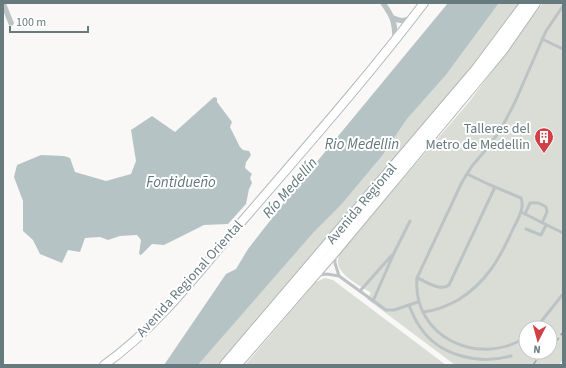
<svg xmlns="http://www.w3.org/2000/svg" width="566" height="368" viewBox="0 0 566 368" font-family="'Source Sans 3',sans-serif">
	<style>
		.green { fill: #daddd6; fill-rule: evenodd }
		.water { fill: #b6c3c4 }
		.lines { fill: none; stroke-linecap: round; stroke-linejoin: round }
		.secondary-casing { stroke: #b1b9bb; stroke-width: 10 }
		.highway-casing { stroke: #b1b7b8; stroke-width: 12 }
		.lane { stroke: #bcc3c4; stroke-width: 3 }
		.street { stroke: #bcc3c4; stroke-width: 5.5 }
		.secondary { stroke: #fff; stroke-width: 8 }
		.highway { stroke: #fff; stroke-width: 10 }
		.rail { stroke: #9fa8aa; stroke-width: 1.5; stroke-dasharray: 6 3; stroke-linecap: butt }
		.labels { text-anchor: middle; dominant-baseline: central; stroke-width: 4; stroke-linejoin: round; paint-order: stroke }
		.poi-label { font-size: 14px; fill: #677a7e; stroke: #fff; text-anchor: end }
		.street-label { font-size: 14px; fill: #677a7e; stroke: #fff }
		.water-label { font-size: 15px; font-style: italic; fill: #627878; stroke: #fff }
	</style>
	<rect width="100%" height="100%" fill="#f9f8f7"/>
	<g class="green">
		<polygon points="499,3 522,3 460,84 220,365 198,365 314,232 341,205 382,156 407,119 446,75"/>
		<path d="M 543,3 L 563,3 L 563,359 L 559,365 L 455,365 L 367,299 L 371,293 C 362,287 345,278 340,269 C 337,264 338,259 339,253 L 469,102 ZM 526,328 L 550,328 L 550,352 L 526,352 Z"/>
		<polygon points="325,278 333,280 446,365 245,365 316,282"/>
	</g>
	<g class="water">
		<polygon points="448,3 499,3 446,75 407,119 382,156 341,205 314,232 198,365 164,365 226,274 236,269 248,249 301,181"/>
		<polygon points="214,97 217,98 217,102 232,122 230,127 240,147 243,150 249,151 251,155 247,161 246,162 245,168 252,174 250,178 252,183 249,189 246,204 228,224 204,225 164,245 152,244 141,255 139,254 141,240 137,235 120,236 108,240 100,237 85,238 80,252 68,250 62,263 40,254 33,240 23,231 23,201 14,177 17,165 41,155 64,156 70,158 75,172 106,181 131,174 136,161 131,130 152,116 175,132"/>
	</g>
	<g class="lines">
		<defs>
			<path id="secondary" d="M 104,365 C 159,326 200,270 244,219 C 305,148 367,78 424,3"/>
			<g id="highway">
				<polyline points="225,365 476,70 526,3"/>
				<polyline points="236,365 335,251 480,77 503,49 535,3"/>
			</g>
		</defs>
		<use href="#secondary" class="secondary-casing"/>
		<use href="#highway" class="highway-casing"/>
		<g class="lane">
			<polyline points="542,39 563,49"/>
			<polyline points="521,212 563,233"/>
			<path d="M 525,214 L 530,203 C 537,202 540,203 546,207 L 547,212 L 542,223"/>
			<polyline points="526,229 541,235 546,225"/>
			<polyline points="335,257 335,263 339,276"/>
			<polyline points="319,275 327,274 339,276 386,310 394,310 418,302"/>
			<path d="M 417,278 C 426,281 440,292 449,285 L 495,187"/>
			<polyline points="360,291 392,255"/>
			<polyline points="373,301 394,253 410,221"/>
			<path d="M 409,305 C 412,313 415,320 420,327 C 439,356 479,365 511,356"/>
			<path d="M 423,312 C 436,311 447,306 458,300 C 486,283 500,258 513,229 C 518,219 525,208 521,198 L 488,184 L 467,174"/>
			<polyline points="536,328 563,294"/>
			<path d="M 526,337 C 479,368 412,337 417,278 L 462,182 L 472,166 L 489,146 L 501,129 L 515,102 L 546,31 L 563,6"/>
		</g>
		<g class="street">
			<polyline points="3,3 11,23"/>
			<path d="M 383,3 C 393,17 395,22 395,40"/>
			<path d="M 393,18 C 400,21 404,22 411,18"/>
		</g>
		<use href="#secondary" class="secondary"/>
		<use href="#highway" class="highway"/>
		<g class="rail">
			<polyline points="550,350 563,332"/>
			<polyline points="533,365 542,352"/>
		</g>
	</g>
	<defs>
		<symbol id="building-pin" viewBox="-11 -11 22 30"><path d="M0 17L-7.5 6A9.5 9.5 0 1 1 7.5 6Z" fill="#cf4146" stroke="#fff"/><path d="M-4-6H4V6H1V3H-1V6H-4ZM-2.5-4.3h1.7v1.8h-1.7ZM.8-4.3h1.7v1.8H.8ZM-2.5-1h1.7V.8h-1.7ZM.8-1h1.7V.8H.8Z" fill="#fff"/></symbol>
	</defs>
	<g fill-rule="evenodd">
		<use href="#building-pin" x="533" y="126" width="22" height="30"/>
	</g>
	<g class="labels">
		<g class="poi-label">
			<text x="530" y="129">Talleres del<tspan x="530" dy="16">Metro de Medellin</tspan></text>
		</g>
		<g class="street-label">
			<text transform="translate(362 204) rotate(-50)">Avenida Regional</text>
			<text transform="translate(190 279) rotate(-48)">Avenida Regional Oriental</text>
		</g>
		<g class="water-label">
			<text x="362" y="144">Rio Medellin</text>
			<text x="181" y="182">Fontidueño</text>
			<text transform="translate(290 188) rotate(-49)">Río Medellín</text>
		</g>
	</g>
	<rect width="566" height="368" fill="none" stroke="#677a7e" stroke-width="8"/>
	<g transform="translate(538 340) rotate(186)"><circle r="19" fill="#ffffff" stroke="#c2cacb"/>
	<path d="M0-3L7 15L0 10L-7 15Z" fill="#cf4146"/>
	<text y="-6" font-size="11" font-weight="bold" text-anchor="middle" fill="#677a7e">N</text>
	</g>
	<path d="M10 26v6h78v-6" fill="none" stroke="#677a7e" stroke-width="2"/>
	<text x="16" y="26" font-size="12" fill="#677a7e" stroke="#ffffff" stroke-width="3" paint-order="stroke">100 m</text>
</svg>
